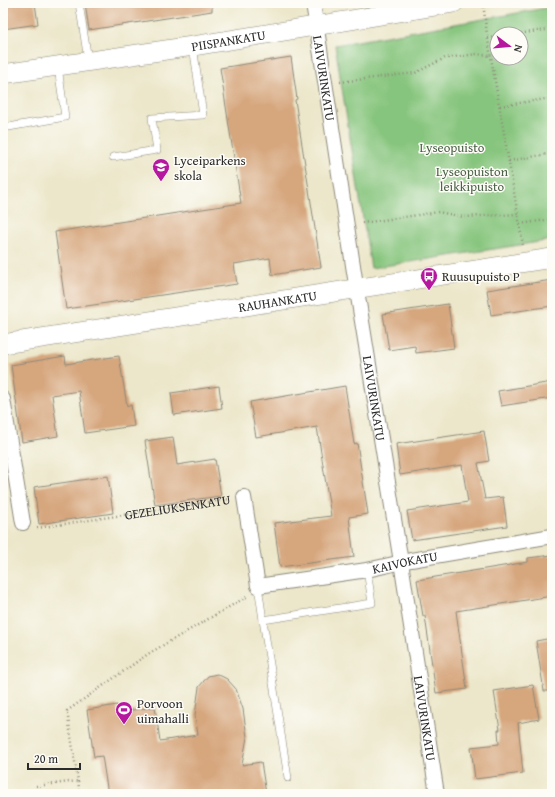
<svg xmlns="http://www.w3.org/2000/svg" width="555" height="797" viewBox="0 0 555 797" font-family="'Gentium Book Plus',serif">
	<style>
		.green { fill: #86c57d; stroke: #587854; fill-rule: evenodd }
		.building { fill: #d6a67d }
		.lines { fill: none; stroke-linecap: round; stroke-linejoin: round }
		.lane-casing { stroke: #8c897a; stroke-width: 8 }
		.street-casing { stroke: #8c897a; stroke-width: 16 }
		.secondary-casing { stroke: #8c897a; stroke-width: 20 }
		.path { stroke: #8c897a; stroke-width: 2.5; stroke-dasharray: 1 3; stroke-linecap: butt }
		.lane { stroke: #fff; stroke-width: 7 }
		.street { stroke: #fff; stroke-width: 14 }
		.secondary { stroke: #fff; stroke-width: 19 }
		.labels { text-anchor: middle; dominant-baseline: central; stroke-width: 3; stroke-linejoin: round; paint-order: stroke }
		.street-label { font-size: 13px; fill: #2b2b2b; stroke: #fdfcf7 }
		.park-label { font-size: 13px; fill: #4b6148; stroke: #fdfcf7 }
		.poi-label { font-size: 13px; fill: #2b2b2b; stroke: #fdfcf7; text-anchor: start }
	</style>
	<rect width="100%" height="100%" fill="#fdfcf7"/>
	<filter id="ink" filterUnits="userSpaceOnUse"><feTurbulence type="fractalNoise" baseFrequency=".025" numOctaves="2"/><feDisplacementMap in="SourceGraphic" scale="8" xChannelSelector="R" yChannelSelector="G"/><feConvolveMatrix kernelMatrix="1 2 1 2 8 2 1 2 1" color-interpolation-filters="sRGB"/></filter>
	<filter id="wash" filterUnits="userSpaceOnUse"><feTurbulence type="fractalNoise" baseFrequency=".012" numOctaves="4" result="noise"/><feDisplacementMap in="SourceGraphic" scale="16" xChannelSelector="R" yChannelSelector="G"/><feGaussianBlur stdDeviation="0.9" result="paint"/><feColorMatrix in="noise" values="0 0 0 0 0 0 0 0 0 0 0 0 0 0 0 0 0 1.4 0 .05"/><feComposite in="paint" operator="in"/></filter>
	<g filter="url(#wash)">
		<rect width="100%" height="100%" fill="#ece7ca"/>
		<path class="green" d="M 552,7 L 552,240 L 371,268 L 335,45 ZM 497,34 L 521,34 L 521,58 L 497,58 Z"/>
		<g id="blocks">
			<g class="building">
				<polygon points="3,3 35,3 38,24 3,29"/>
				<polygon points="85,3 212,3 212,11 89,30"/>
				<polygon points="291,57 297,99 295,100 321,267 272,275 270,258 234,264 237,284 66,309 55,232 241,203 220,68"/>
				<polygon points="552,280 552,306 491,315 487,290"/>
				<polygon points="448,304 454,348 416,353 415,346 389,350 383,314"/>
				<polygon points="65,356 66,364 119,356 127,406 131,405 134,426 85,433 79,391 52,395 58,436 22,442 11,365"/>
				<polygon points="552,382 552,398 501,406 498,391"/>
				<polygon points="219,386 222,408 174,415 171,393"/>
				<polygon points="345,386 354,444 357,443 368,514 349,517 354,557 280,567 274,523 331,516 317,427 256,437 250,402"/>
				<polygon points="484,431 489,461 478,463 485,499 503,497 507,526 412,540 407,511 468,502 462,465 400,475 396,444"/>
				<polygon points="173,437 177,465 215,459 221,496 155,505 145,441"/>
				<polygon points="108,476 113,513 39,524 34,487"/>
				<polygon points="552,555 552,596 456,611 467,689 436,693 425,616 423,616 417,580 528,562 528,558"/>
				<polygon points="552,638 552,691 544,691 536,641"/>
				<polygon points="217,674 227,679 236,689 243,709 247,737 242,765 261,762 266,794 108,794 102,756 94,757 87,710 117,705 118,712 155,707 160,741 198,735 195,715 199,687 208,676"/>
				<polygon points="533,685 539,719 518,723 523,773 475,779 471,747 499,744 498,730 500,730 494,691"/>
			</g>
		</g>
	</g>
	<g filter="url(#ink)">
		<use href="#blocks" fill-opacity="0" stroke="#8c897a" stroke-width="1"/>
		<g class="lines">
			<defs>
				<g id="lane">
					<polyline points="79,3 88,60"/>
					<polyline points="3,128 65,117 58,67"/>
					<polyline points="113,157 157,150 152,118 203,115 193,46"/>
					<polyline points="258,586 263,620 372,603 367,570"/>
					<polyline points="263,620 288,778"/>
				</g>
				<g id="street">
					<path id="s2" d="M 313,3 L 354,272 L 401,562 L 437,794"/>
					<polyline points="3,399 23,523"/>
					<path id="s3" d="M 244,497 L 258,586 L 367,570 L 411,560 L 552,536"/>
				</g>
				<g id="secondary">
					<path id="s4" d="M 3,74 L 193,46 L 454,3"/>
					<path id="s5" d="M 3,344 L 552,258"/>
				</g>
			</defs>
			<use href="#lane" class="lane-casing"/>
			<use href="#street" class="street-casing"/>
			<use href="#secondary" class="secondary-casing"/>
			<g class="path">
				<polyline points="483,3 487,34 523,245"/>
				<polyline points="517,34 552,29"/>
				<polyline points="488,38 497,37"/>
				<polyline points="340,82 415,73 445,58 477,54 491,56"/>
				<polyline points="500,106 552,98"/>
				<polyline points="509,161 552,153"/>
				<polyline points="362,223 439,212 463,217 518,214"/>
				<polyline points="520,224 552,219"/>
				<path id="s1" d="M 37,528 L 229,499"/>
				<polyline points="36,786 78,781"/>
				<polyline points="80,794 67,711 148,654 248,596"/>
			</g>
			<use href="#lane" class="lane"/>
			<use href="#street" class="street"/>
			<use href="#secondary" class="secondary"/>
		</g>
	</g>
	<defs>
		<symbol id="school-pin" viewBox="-11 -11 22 30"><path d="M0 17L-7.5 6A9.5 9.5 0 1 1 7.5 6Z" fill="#b5179e" stroke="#fdfcf7"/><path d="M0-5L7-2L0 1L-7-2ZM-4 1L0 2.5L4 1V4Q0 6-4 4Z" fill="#fff"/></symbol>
		<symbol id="bus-pin" viewBox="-11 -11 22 30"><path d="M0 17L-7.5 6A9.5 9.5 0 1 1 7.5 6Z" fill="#b5179e" stroke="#fdfcf7"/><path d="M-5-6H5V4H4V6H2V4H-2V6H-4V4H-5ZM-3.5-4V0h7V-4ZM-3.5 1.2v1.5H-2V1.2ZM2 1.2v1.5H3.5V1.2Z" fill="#fff"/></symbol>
		<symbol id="stadium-pin" viewBox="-11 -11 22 30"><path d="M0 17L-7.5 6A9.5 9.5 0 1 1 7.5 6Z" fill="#b5179e" stroke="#fdfcf7"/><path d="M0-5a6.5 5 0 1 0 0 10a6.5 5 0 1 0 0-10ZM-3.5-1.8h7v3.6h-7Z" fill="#fff"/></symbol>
	</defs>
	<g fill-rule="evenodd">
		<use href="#school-pin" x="151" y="157" width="20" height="27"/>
		<use href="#bus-pin" x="419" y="266" width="20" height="27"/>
		<use href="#stadium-pin" x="114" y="700" width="20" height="27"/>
	</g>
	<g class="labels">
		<g class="street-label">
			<text stroke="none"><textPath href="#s4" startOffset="228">PIISPANKATU</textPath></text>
			<text stroke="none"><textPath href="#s2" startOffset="76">LAIVURINKATU</textPath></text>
			<text stroke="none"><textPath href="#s5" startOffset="278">RAUHANKATU</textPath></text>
			<text stroke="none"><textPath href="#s2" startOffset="400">LAIVURINKATU</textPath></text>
			<text stroke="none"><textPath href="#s1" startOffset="142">GEZELIUKSENKATU</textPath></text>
			<text stroke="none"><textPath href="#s3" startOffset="239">KAIVOKATU</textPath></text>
			<text stroke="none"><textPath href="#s2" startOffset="724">LAIVURINKATU</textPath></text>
		</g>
		<g class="park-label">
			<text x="452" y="147">Lyseopuisto</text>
			<text x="472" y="171">Lyseopuiston<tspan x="472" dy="15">leikkipuisto</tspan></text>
		</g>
		<g class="poi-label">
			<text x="174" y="160">Lyceiparkens<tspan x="174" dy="15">skola</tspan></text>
			<text x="442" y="276">Ruusupuisto P</text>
			<text x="137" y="703">Porvoon<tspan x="137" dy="15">uimahalli</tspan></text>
		</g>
	</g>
	<rect width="555" height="797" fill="none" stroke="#fdfcf7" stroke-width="16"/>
	<g transform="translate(509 46) rotate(106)"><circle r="19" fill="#fdfcf7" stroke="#a9a8a5"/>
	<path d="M0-3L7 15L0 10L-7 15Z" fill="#b5179e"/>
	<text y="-6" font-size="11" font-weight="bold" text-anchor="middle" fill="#2b2b2b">N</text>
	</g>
	<path d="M28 763v6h52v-6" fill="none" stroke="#2b2b2b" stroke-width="2"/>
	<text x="34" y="763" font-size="12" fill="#2b2b2b" stroke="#fdfcf7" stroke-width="3" paint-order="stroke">20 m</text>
</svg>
